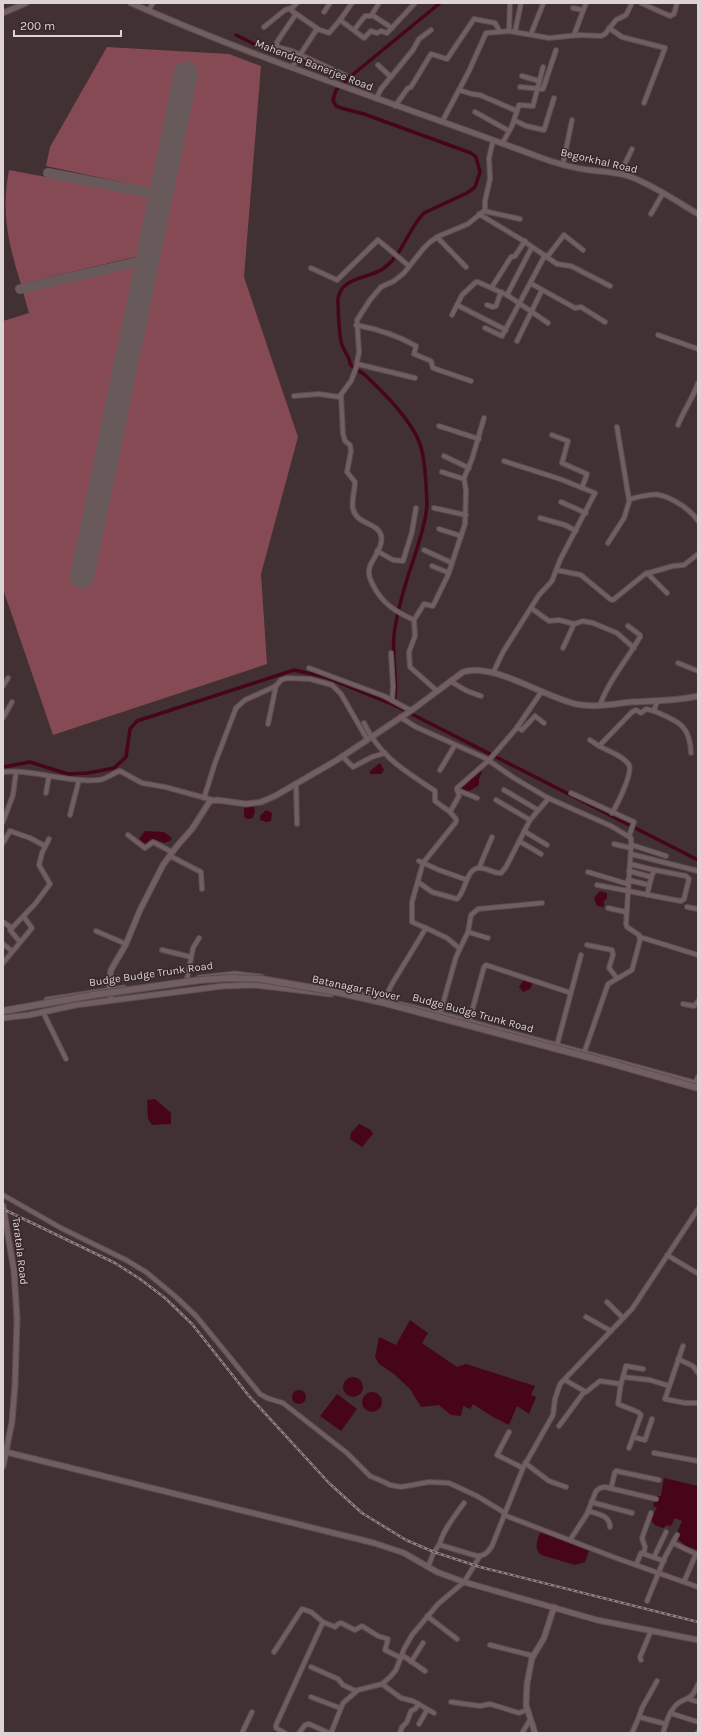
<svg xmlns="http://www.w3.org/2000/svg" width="701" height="1736" viewBox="0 0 701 1736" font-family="Karla,sans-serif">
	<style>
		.green { fill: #864a55 }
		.water { fill: #460519 }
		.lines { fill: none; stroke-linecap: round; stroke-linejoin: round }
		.canal { stroke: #460519; stroke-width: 3.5 }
		.taxiway { stroke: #685a5b; stroke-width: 10 }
		.runway { stroke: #685a5b; stroke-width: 24 }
		.minor-casing { stroke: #5a4d4f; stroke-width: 6 }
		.tertiary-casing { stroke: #5a4d4f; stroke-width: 7 }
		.minor { stroke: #715e61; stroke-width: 4 }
		.tertiary { stroke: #715e61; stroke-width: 5 }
		.rail-casing { stroke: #8f8283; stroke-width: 2.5 }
		.rail { stroke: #362729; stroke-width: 1; stroke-dasharray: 3; stroke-linecap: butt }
		.secondary-bridge-casing { stroke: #5a4d4f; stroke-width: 8; stroke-linecap: butt }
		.secondary-bridge { stroke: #715e61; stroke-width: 6 }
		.labels { text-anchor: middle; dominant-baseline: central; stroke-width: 3; stroke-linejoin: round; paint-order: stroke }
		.street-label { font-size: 11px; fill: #ddd3d4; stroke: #362729 }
	</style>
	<rect width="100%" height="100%" fill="#413133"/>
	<g class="green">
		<polygon points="107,47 229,54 261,66 244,277 298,437 261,574 267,664 53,735 3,589 3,321 29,313 23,292 137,266 74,575 89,578 192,74 177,71 153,189 46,166 50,147"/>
		<path d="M 9,170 L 152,197 L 139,256 L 21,284 C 8,243 1,212 9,170 Z"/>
	</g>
	<g class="water">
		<polygon points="380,763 384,770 381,774 370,774 370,771"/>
		<polygon points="478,768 482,772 479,779 479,785 466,793 459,789 466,778"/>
		<polygon points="254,805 255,811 253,818 248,819 244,817 244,807"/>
		<polygon points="266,810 272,813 271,821 266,822 260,820 260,816"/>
		<path d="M 145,831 L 164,832 L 172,838 L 170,841 L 164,843 C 155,839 153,839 146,845 L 139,839 Z"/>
		<polygon points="600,891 607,893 607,898 604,901 604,907 597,906 594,898"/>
		<polygon points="525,978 533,983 530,989 523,992 519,987"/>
		<polygon points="155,1099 171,1113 171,1124 152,1125 148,1119 147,1100"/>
		<polygon points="359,1124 371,1130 373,1134 362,1147 350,1139 351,1133"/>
		<polygon points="410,1320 428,1333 422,1343 457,1367 466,1364 535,1386 531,1395 536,1397 529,1414 517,1406 509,1425 493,1417 473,1404 470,1409 463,1406 461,1416 451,1415 439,1405 421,1407 410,1389 394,1374 379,1364 375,1357 379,1337 396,1345"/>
		<circle cx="353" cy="1387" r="10"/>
		<circle cx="299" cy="1397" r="7"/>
		<circle cx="372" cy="1402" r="10"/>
		<polygon points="337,1394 357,1409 341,1431 320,1416"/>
		<polygon points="664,1478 698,1486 698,1550 686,1546 675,1537 682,1521 675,1518 671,1526 667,1525 663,1528 655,1525 650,1519 657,1508 653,1506 656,1496 661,1496"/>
		<path d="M 543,1527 L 563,1536 L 584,1543 L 590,1548 L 585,1562 L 575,1565 L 541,1555 C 532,1547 539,1536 543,1527 Z"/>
	</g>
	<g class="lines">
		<g class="canal">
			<polyline points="236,35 254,44 285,52 347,80"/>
			<path d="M 394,705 C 399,679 390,653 395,628 C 399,604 407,578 415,555 C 420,538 426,523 427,504 C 426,486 426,465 421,447 C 413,421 383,392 365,375 C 360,371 354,369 350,364 C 350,356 344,352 342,345 C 339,337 338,307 338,299 C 341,276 370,279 384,268 C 403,254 408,229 424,213 L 467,193 L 475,187 L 480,172 L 476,157 L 471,153 L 364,114 L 341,108 L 336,106 L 333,100 L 336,90 L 351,76 L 440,3"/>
			<polyline points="3,767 30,762 68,774 88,773 114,768 126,757 130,729 137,721 294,670 325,677 394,705 698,860"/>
		</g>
		<g class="taxiway">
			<polyline points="48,173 161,195"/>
			<polyline points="137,262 145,258 150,252"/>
			<polyline points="20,289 137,262 146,269"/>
		</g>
		<polyline class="runway" points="82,577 186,73"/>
		<defs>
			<g id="minor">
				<polyline points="297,3 291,9 292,11 318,29"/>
				<polyline points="641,3 670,16 674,14 677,3"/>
				<polyline points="573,8 583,10"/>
				<polyline points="148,11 153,3"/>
				<polyline points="324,12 330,3"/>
				<polyline points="296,14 277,42 277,47 292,51 345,75"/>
				<polyline points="372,15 392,28"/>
				<polyline points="340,20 352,3"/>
				<polyline points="264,27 285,10 292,8"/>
				<polyline points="609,28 622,37 665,48 644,103"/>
				<polyline points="354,30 365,16 371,16 379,3"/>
				<polyline points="509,31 510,3"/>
				<polyline points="515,32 521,3"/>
				<polyline points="531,34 543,4"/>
				<polyline points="574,35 586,3"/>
				<polyline points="378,65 391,77"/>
				<polyline points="292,67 317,29 329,33 340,20 364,38 371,31 377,33 381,31 387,33 415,3"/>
				<polyline points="522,76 539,81"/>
				<polyline points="520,87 543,89 556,50"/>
				<polyline points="459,90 472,94 480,95 517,111"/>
				<polyline points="376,99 381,89 413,50 419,39 431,30"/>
				<polyline points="395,106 408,88 411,87 431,54 447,59 474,19 495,23 500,32"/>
				<polyline points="475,112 509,131"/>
				<polyline points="514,120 526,126 544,130 554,98"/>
				<polyline points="442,122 469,71 486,33 509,31 549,38 580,35 601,36 605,34 616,20 626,15 632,3"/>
				<polyline points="502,144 512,126 519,105 533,106 543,67"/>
				<polyline points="563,164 572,120"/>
				<polyline points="620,174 632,149"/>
				<polyline points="484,211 520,219"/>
				<polyline points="479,214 522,240 557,264 571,266 610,286"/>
				<polyline points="651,214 663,193"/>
				<polyline points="437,237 466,267"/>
				<polyline points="547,257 564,235 583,250"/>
				<polyline points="311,268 337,280 378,240 409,266"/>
				<polyline points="530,283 575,308 581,307 605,322"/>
				<polyline points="492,287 511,257 515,256 525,241"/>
				<polyline points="507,295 532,247"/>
				<polyline points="457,305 506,330"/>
				<polyline points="487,305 493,307 496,306 501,292"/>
				<polyline points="452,315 462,295 476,282 478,282 507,295 548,323"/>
				<path d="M 356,325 C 377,329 397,335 416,346 L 414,354 L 431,361 L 433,368 L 471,381"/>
				<polyline points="485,328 502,336 545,255"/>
				<polyline points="658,335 698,349"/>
				<polyline points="517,341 542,290"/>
				<polyline points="357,364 415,378"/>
				<path d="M 341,395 L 343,434 L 345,441 L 350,445 L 351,451 L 347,472 L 355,482 C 355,490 351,501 353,509 C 357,525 377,522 381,535 C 384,545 374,557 370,566 C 368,573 369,577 372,583 C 381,603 396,612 414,620"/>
				<polyline points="294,396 319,394 339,397 351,381 356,368 359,352 357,320 370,300 381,287 394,281 404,273 423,249 430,242 439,236 468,224 485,210 485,201 490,179 489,158 493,141"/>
				<path d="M 678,425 C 684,410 693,398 698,383"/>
				<polyline points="439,426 479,439"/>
				<polyline points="617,427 629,500"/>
				<polyline points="552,435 568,441 562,463 587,474 582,488"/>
				<polyline points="444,456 469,468"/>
				<polyline points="442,472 464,479"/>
				<polyline points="561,502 586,513"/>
				<polyline points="434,508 466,515"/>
				<polyline points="540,518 565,525 576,531"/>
				<polyline points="439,529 461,536"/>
				<path d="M 608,543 L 624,518 L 630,499 C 655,493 660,491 683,506 C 689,511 694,514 698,521"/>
				<polyline points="424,550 452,563"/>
				<polyline points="377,551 393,560 403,561 412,532 416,508"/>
				<polyline points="432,566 449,573"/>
				<polyline points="556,570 581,575 610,599 613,600 645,574 673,566 684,565 698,554"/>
				<polyline points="647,573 667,593"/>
				<polyline points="531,608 549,621 559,620 574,624 583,621 593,623 617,633 634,648"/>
				<polyline points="563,648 574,624"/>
				<polyline points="391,653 393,687 392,699"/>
				<polyline points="678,663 698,671"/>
				<polyline points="309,668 384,696 408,709 412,710"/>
				<polyline points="493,673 503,652 539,595 552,581 560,560 595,493 560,479 504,461"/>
				<polyline points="450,681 467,691 481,696"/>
				<polyline points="3,686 8,678"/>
				<polyline points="437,691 410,667 409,652 415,636 414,620 424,604 433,606 448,575 465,524 466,491 464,478 472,459 484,418"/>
				<path d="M 600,705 C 609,680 627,660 640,637 L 640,635 L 628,626"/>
				<path d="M 654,711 C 677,721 690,724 691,753"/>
				<polyline points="400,717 416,727 485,758 514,778 548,798 611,826 631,838 631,848 626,924 627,927 639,935 640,940 632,970 608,984 583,1056"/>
				<polyline points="3,718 12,702"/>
				<path d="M 364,723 C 381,758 404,770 435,791 L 435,801 L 450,812"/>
				<polyline points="268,724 276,686"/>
				<polyline points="517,727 522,730 535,716 544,723"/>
				<polyline points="590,740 599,746 632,712 636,710 641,713 646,709 654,711 657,701"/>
				<path d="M 599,746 C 608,751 624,756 629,765 C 633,773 617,805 612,813"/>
				<polyline points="342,756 353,767 372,757 385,753"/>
				<polyline points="440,770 455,745"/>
				<path d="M 3,772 C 35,769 66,783 98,780 C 105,780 113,773 120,771 L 142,783 L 165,787 L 213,800"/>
				<polyline points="296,784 297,824"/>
				<polyline points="457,790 477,798"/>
				<polyline points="504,790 538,810"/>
				<polyline points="46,793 49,776"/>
				<polyline points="571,793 634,822 629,836"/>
				<polyline points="204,798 215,763 236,708 245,700 276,686 281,680 287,678 310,679 332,685 341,694 367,739"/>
				<polyline points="496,800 530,820"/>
				<polyline points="70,815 79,780"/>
				<polyline points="3,822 13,795 16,772"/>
				<polyline points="524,831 547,845"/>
				<polyline points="128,835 145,848 153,842 172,852"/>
				<polyline points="519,841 541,854"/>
				<polyline points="3,843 10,831 30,838 45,846"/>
				<polyline points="614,844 631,848"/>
				<polyline points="632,845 666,856"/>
				<polyline points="631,854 698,871"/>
				<polyline points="170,856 201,872 202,889"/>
				<polyline points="419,861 439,870 467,880"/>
				<polyline points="630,864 654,870"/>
				<polyline points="479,868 492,837"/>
				<polyline points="629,871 651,877"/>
				<polyline points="588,872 628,884"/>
				<polyline points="628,880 649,885"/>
				<path d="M 418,882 L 432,892 L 457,899 C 466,892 466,867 480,868 C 488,868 494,874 501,873 L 506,867 L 530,820 L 549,798"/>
				<polyline points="597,885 675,900 681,901 684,899 689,879 686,876 655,870 652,875 647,895"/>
				<polyline points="687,907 698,909"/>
				<polyline points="608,908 626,912"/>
				<polyline points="3,922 12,928"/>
				<polyline points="426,928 447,938 459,948"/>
				<polyline points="96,931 126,944"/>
				<polyline points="468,932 471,915 478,909 542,903"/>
				<polyline points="640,937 698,955"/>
				<polyline points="20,942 10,930 35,904 50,884 39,865 42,853 49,839"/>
				<polyline points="3,944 12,951"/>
				<polyline points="587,945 612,950 613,955 609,968 617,978"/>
				<polyline points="162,950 191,957"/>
				<polyline points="3,963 32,928 24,917"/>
				<polyline points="187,979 193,948 199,938"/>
				<polyline points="384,1000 392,984 426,928 412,922 412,902 423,863 456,822 456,819 450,812 459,796 457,788 489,760 516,729 542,691"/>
				<polyline points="683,1004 694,1006 698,1001"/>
				<polyline points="43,1012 66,1059"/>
				<polyline points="440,1014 456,957 468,932 488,938"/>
				<polyline points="469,1022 484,967 486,965 571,993"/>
				<polyline points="557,1045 581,955"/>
				<polyline points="694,1085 698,1077"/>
				<polyline points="3,1195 61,1228 126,1260 146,1272 176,1297 196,1316 260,1394 267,1398 283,1403 347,1453 370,1476 384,1482 390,1485 401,1487 429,1482 449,1483 477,1496 505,1513"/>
				<polyline points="667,1255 697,1273"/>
				<polyline points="607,1302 623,1318"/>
				<polyline points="586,1317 611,1331"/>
				<polyline points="683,1346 665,1399 685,1403 698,1403"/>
				<polyline points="678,1359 693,1366 698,1373"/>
				<polyline points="623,1377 650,1380 669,1386"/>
				<polyline points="565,1380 586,1392 600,1381 621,1384 626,1366 643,1369"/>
				<polyline points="621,1383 618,1404 638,1412 641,1415 629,1448"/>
				<polyline points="559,1426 584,1392"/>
				<polyline points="509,1432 497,1455 523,1468"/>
				<polyline points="633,1437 645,1440 652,1419"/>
				<polyline points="654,1453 698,1461"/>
				<polyline points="525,1463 549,1481 566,1487"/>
				<polyline points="611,1488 615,1472 616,1471 659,1480"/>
				<polyline points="591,1502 632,1513"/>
				<path d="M 464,1503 C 457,1513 440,1534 440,1545 L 477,1556 C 485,1556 488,1552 492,1546 L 523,1468 L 553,1415 L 555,1399 L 560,1384 L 632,1309 L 698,1209"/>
				<path d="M 588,1511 C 597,1514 610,1515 610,1527"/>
				<polyline points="504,1515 616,1558 698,1587"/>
				<polyline points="570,1540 587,1514 596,1491 600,1488 605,1487 656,1499"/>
				<polyline points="673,1543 698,1555"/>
				<polyline points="644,1553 645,1547 642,1538 651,1513"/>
				<polyline points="654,1557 666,1532"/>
				<polyline points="636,1565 641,1553 664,1561"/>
				<polyline points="428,1567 433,1554 440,1543"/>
				<polyline points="684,1582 696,1554"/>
				<polyline points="647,1601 665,1557 677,1535"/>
				<polyline points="427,1616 457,1639"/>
				<polyline points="490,1645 534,1656"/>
				<polyline points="274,1652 302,1609 311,1612 323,1622"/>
				<polyline points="402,1655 425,1671"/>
				<polyline points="641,1660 640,1657 651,1631"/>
				<polyline points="411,1662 423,1643"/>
				<polyline points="311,1667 338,1679 343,1685 356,1691"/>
				<polyline points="382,1684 401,1698 413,1701 434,1713"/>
				<polyline points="311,1697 340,1708"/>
				<polyline points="689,1699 698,1702"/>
				<polyline points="451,1702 480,1706 490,1704 519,1713 527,1710"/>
				<polyline points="670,1713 698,1722"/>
				<polyline points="639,1717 642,1708 657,1681"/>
				<polyline points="419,1724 427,1710"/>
				<polyline points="242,1733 252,1712"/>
				<polyline points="285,1733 276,1728 276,1725 323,1622 335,1627 338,1624 341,1623 355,1630 362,1626 378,1636 388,1639 385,1650 401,1658"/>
				<polyline points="299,1733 305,1725 309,1724 329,1733"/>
				<polyline points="331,1733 343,1703 358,1690 382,1684 390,1677 396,1670 404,1649 412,1635 438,1604 464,1582 480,1556"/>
				<polyline points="400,1733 402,1727 407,1722 411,1711 415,1709 419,1704"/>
				<polyline points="522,1733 530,1720"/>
				<polyline points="632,1733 639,1717 666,1724"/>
				<path d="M 663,1733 C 666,1723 670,1708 680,1702 C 693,1695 692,1698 698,1684"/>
				<polyline points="698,1733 698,1732"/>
			</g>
			<g id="tertiary">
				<path d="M 131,3 C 264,62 403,106 539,157 C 555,163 573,168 589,170 C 604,172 618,172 631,177 C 655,186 676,201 698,214"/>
				<polyline points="3,13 26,3"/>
				<polyline points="199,978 235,974 261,977"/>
				<polyline points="344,991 452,1017 698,1084"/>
				<polyline points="47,1000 124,988"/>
				<path d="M 111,1000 L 109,982 L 111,970 L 126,944 L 140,910 L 163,865 L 177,846 L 192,829 L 210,801 L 217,800 L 246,804 L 261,802 L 275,796 L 337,760 L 412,710 L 463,672 C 493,662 544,697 576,704 C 593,708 613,704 631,702 C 653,701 676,701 698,696"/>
				<polyline points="3,1018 29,1015 76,1005 223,986 255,985 331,994"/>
				<polyline points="3,1206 14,1271 17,1319 15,1385 12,1422 3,1466"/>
				<polyline points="6,1452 374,1543 404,1553 437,1572 464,1582 597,1620 698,1640"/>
				<polyline points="535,1733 526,1705 527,1684 532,1658 544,1638 554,1607"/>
			</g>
		</defs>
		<use href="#minor" class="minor-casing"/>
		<use href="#tertiary" class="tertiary-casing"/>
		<use href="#minor" class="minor"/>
		<use href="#tertiary" class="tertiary"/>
		<defs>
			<polyline id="rail" points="3,1209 115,1263 140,1279 165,1298 192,1324 249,1396 329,1483 362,1513 406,1540 434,1552 480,1567 698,1622"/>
		</defs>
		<use href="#rail" class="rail-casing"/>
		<use href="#rail" class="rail"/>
		<defs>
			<polyline id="secondary-bridge" points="3,1011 93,995 200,980 229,978 261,979 336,992 381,1002 610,1063 698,1088"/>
		</defs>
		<use href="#secondary-bridge" class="secondary-bridge-casing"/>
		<use href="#secondary-bridge" class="secondary-bridge"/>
	</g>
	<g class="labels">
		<g class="street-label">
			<text transform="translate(314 65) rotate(21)">Mahendra Banerjee Road</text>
			<text transform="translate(599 161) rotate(13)">Begorkhal Road</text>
			<text transform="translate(151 974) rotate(-8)">Budge Budge Trunk Road</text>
			<text transform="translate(356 988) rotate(12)">Batanagar Flyover</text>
			<text transform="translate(473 1013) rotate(15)">Budge Budge Trunk Road</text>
			<text transform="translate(20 1251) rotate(83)">Taratala Road</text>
		</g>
	</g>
	<rect width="701" height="1736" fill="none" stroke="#ddd3d4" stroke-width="8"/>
	<path d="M14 30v6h107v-6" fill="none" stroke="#ddd3d4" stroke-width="2"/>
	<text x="20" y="30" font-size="12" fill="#ddd3d4" stroke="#362729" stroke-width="3" paint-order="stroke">200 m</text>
</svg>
